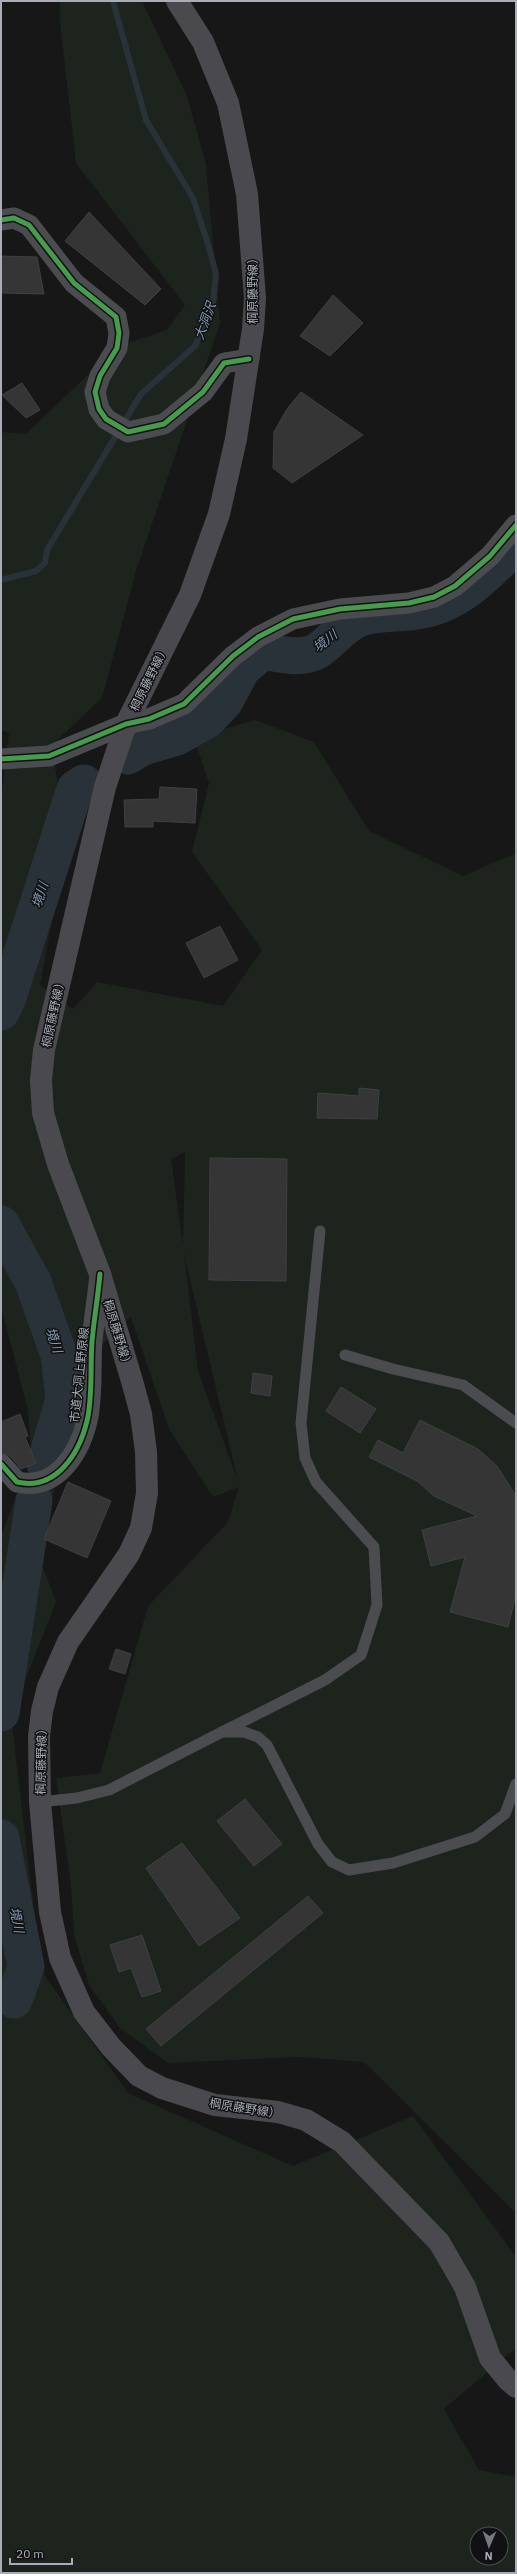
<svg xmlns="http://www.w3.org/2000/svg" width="517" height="2574" viewBox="0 0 517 2574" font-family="'IBM Plex Sans','Noto Sans JP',sans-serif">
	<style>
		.green { fill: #1d241e; fill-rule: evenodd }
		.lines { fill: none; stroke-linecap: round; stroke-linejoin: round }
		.stream { stroke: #2a3239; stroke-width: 6 }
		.river { stroke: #2a3239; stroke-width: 37 }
		.building { fill: #353536; stroke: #3f4043 }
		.service { stroke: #4b4c50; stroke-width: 11 }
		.minor { stroke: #4b4c50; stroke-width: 21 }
		.secondary { stroke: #4a4a4e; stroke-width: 22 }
		.cycleway-casing { stroke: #111113; stroke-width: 8 }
		.cycleway { stroke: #469c4c; stroke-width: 5 }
		.labels { text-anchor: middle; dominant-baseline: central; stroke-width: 3; stroke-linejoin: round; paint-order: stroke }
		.street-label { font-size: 12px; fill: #a8adb8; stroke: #111113 }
		.water-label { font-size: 13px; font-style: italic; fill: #7f9bb3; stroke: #111113 }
	</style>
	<rect width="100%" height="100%" fill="#171717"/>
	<path class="green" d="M 60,1 L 142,1 L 187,96 L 206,164 L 220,323 L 136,571 L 102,698 L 52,745 L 66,844 L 40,985 L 73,1009 L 97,982 L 223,1006 L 262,950 L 192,852 L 209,783 L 194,738 L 255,720 L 314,742 L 369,831 L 463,876 L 516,853 L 516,2213 L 364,2062 L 299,2057 L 168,2063 L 120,2028 L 89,1985 L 74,1935 L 71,1885 L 56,1778 L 100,1773 L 148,1606 L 228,1522 L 239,1487 L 213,1497 L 169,1429 L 131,1317 L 83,1363 L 63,1443 L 40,1559 L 56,1602 L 11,1716 L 41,1970 L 128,2093 L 293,2166 L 413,2116 L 516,2257 L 516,2348 L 444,2409 L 479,2470 L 516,2477 L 516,2573 L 1,2573 L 1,1537 L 16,1495 L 33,1475 L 28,1410 L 1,1307 L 1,798 L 9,733 L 1,730 L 1,432 L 26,434 L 118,346 L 167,330 L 185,305 L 76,163 L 60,22 ZM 185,1152 L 183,1244 L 183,1245 L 171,1159 ZM 184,1253 L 184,1254 L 238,1481 L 198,1371 ZM 477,2534 L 501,2534 L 501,2558 L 477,2558 Z"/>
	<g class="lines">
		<polyline class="stream" points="1,580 36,571 45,563 47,550 141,394 195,346 213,304 216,274 208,244 193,198 146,120 113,1"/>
		<g class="river">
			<path d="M 128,756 L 143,747 L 177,737 L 207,720 L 225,701 L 242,669 L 263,651 C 279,654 301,660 317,651 C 332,642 342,625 360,618 C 377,612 399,614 417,611 C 459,605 487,574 516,545"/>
			<polyline points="1,1012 7,1000 75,789 84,783"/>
			<polyline points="1,1224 33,1282 59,1355 64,1399 45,1464"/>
			<polyline points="1,1713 34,1501"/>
			<polyline points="1,1838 26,1967 14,2000"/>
		</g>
	</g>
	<g class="building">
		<polygon points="89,212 161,289 145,305 65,241"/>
		<polygon points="1,256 37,257 44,294 1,293"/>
		<polygon points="333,295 363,323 330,356 300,336"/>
		<polygon points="22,383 40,410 26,418 2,395"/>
		<polygon points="301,392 363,435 292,483 273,468 274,432 287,409"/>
		<polygon points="160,787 197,789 195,823 153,821 153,827 125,827 124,800 159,799"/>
		<polygon points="220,926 238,960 204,978 186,943"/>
		<polygon points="359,1088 379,1090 377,1119 317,1118 318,1093 359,1096"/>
		<polygon points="210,1158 287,1159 286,1281 209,1280"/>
		<polygon points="253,1373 272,1376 270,1396 251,1393"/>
		<polygon points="341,1387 376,1409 360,1433 326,1411"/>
		<polygon points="20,1414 28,1436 25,1437 36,1463 21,1469 10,1456 1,1452 1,1422"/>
		<polygon points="420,1420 478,1449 497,1466 516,1496 516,1594 508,1627 450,1612 465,1557 431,1566 422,1530 477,1516 434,1496 417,1481 369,1457 378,1440 403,1453"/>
		<polygon points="68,1482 111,1501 87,1558 44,1539"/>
		<polygon points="116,1649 131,1654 125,1674 109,1669"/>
		<polygon points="245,1799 282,1844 254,1866 217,1821"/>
		<polygon points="182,1843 240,1918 199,1946 146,1868"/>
		<polygon points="308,1896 323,1913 161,2046 146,2029"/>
		<polygon points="142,1935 161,1991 142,1997 131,1968 119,1972 110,1945"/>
	</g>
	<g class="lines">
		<g class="service">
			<polyline points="345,1355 393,1369 463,1385 516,1423"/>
			<polyline points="222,1732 325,1680 361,1655 377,1605 374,1547 316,1482 305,1458 301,1423 320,1231"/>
			<polyline points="40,1802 77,1798 109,1790 222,1732 244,1732 258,1737 267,1745 318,1844 332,1862 349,1870 393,1863 475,1837 505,1814 516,1784"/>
		</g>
		<g class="minor">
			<polyline points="1,220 14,218 29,225 74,283 116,317 119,333 117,348 100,376 95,392 99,409 106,419 128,432 164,424 203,392 224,363 249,359"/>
			<polyline points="1,759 49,756 126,724 149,719 184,704 233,656 258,637 293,619 340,609 409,603 434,597 455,586 490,556 516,525"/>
			<path d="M 1,1464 L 17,1482 C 56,1491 79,1454 87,1421 C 93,1396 90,1367 92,1341 C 94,1319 98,1297 100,1274"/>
		</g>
		<polyline class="secondary" points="177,1 203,42 228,103 247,194 255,298 253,329 236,439 219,514 190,595 126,724 105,787 44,1050 41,1080 43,1113 58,1164 100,1274 132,1381 141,1414 146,1452 147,1493 141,1528 129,1554 68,1642 48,1687 42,1711 39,1736 40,1802 50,1912 60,1958 84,2012 111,2047 139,2076 162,2088 215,2105 278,2112 306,2120 342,2142 439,2242 465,2287 490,2358 508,2380 516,2387"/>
		<defs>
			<g id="cycleway">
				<polyline points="1,220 14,218 29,225 74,283 116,317 119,333 117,348 100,376 95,392 99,409 106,419 128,432 164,424 203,392 224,363 249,359"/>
				<polyline points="1,759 49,756 126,724 149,719 184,704 233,656 258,637 293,619 340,609 409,603 434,597 455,586 490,556 516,525"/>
				<path d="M 1,1464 L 17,1482 C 56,1491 79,1454 87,1421 C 93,1396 90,1367 92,1341 C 94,1319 98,1297 100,1274"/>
			</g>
		</defs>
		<use href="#cycleway" class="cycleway-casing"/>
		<use href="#cycleway" class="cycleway"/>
	</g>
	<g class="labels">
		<g class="street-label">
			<text transform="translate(252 288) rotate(-90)">棡原藤野線）</text>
			<text transform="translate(149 678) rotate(-64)">棡原藤野線）</text>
			<text transform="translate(53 1012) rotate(-78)">棡原藤野線）</text>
			<text transform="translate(118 1334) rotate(73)">棡原藤野線）</text>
			<text transform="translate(79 1375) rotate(-84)">市道大洞上野原線</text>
			<text transform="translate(41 1759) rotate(-89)">棡原藤野線）</text>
			<text transform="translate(245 2108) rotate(9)">棡原藤野線）</text>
		</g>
		<g class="water-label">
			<text transform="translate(205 321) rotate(-70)">大洞沢</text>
			<text transform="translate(325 641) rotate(-37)">境川</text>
			<text transform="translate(40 895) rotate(-72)">境川</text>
			<text transform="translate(54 1340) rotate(72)">境川</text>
			<text transform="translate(17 1920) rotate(79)">境川</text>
		</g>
	</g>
	<rect width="517" height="2574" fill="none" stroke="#a8adb8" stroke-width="4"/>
	<g transform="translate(489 2546) rotate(182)"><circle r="19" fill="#111113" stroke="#4d4f55"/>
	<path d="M0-3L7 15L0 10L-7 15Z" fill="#757880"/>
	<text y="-6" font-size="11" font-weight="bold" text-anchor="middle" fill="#a8adb8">N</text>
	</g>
	<path d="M10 2558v6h62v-6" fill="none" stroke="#a8adb8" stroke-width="2"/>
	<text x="16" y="2558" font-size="12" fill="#a8adb8" stroke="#111113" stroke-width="3" paint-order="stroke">20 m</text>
</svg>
